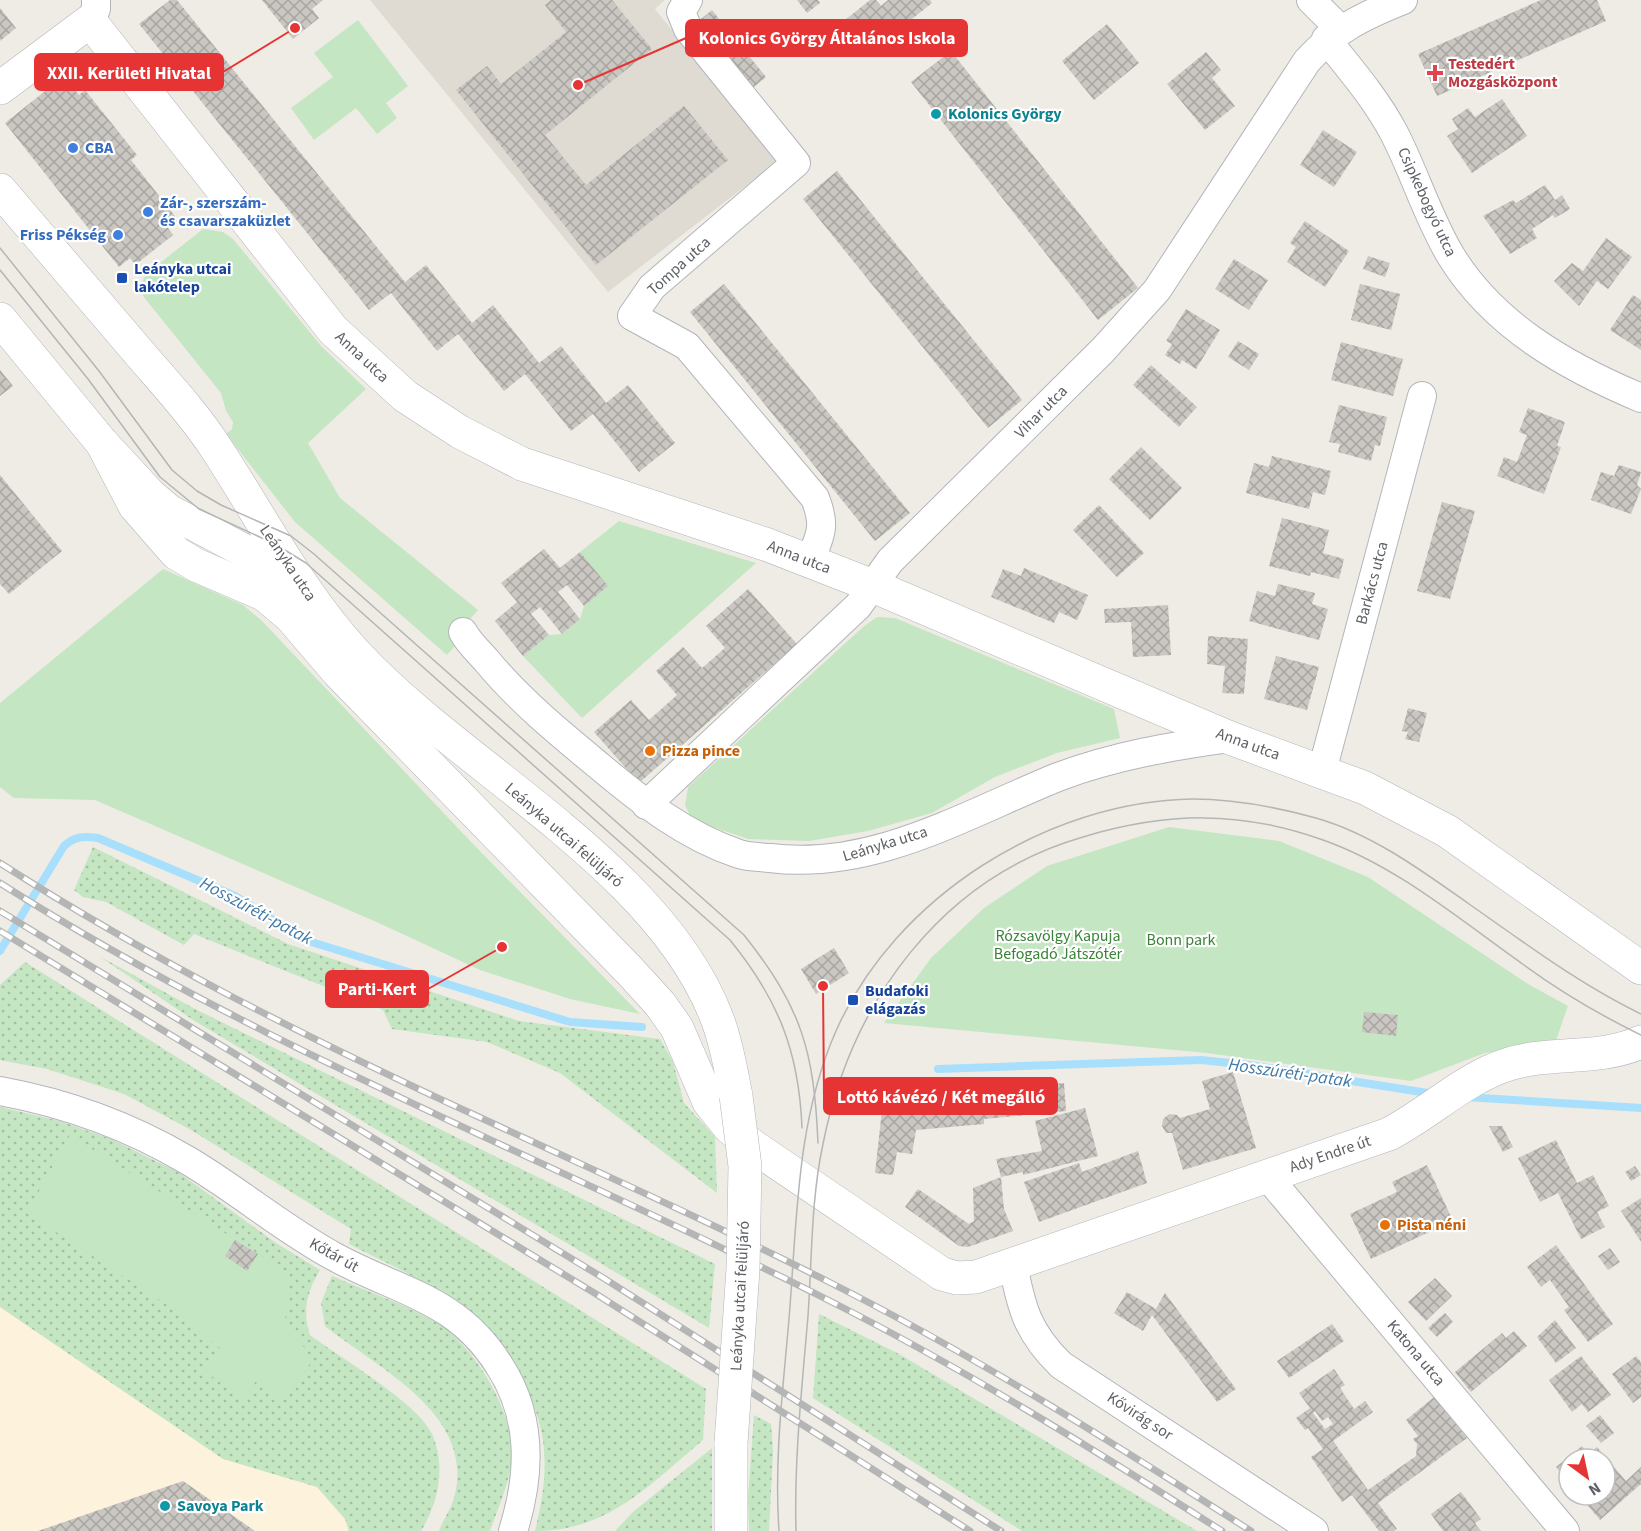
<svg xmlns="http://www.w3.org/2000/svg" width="1641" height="1531" viewBox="0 0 1641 1531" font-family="'Source Sans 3',sans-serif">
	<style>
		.commercial { fill: #fdf3dc }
		.education { fill: #dfdbd3 }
		.grass { fill: url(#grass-dots) }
		.green { fill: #c5e6c2 }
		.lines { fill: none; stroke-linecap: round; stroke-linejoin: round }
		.stream { stroke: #a7dffd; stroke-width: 8 }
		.building { fill: url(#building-cross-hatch); fill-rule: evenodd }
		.street-casing { stroke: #b2b6ba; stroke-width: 30 }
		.secondary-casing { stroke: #b2b5ba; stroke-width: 34 }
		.street { stroke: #fff; stroke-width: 28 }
		.secondary { stroke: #fff; stroke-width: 33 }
		.tram { stroke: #b4b5b5; stroke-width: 1.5 }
		.rail-casing { stroke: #b4b5b5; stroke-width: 7 }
		.rail { stroke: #fff; stroke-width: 4.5; stroke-dasharray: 14; stroke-linecap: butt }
		.secondary-bridge-casing { stroke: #b2b5ba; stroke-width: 34; stroke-linecap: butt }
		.secondary-bridge { stroke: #fff; stroke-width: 33 }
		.health-dot { fill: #e0444e; stroke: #fff; stroke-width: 2 }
		.culture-dot { fill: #0f9aa8; stroke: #fff; stroke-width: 2 }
		.shop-dot { fill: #3f7fe0; stroke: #fff; stroke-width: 2 }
		.transit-dot { fill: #1a4fb4; stroke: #fff; stroke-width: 2 }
		.food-dot { fill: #e8710a; stroke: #fff; stroke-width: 2 }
		.labels { text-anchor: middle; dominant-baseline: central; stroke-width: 4.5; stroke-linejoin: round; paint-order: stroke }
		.health-label { font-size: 16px; font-weight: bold; fill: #be3a42; stroke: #fff; text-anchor: start }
		.culture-label { font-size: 16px; font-weight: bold; fill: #0d838f; stroke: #fff; text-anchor: start }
		.shop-label { font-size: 16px; font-weight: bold; fill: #366cbe; stroke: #fff; text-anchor: start }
		.street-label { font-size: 16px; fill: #5d6165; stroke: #fff }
		.transit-label { font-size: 16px; font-weight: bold; fill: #164399; stroke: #fff; text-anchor: start }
		.food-label { font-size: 16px; font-weight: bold; fill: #c56008; stroke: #fff; text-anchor: start }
		.park-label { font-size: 16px; fill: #398336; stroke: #fff }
		.water-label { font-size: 18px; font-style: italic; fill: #417aa7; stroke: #fff }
		.leader { fill: none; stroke: #e63435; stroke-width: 2 }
		.callout-dot { fill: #e63435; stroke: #fff; stroke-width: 2 }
		.callout { fill: #e63435; stroke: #e63435; stroke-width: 2 }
		.callout-label { font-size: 18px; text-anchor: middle; font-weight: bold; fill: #fff }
	</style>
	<defs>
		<pattern id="grass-dots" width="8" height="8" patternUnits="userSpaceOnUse" patternTransform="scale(1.5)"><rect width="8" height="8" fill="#c5e6c2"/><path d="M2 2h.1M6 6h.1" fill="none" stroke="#a3bea1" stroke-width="1.8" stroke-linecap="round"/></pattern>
		<pattern id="building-cross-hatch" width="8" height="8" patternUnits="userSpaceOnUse" patternTransform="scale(1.5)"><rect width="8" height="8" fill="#cac7c2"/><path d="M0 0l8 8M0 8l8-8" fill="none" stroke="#a7a5a1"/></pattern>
	</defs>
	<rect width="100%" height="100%" fill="#efece5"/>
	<polygon class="commercial" points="0,1307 223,1459 317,1487 345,1519 349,1531 0,1531"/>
	<polygon class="education" points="370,0 665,0 655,9 778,161 608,292"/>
	<g class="grass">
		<polygon points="93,847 288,944 519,1021 660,1039 673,1062 684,1103 715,1137 717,1193 560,1073 487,1042 392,1029 383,1010 194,934 184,945 106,902 83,897 74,890"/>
		<polygon points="99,956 197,1010 715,1264 709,1328 193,1020"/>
		<path d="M 25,962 L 706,1389 L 703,1440 C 650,1484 609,1531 535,1531 C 552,1462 548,1421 511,1360 C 502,1345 490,1327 477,1317 C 438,1286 392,1266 349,1244 L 351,1229 L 191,1130 L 124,1094 L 47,1069 L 0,1060 L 0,985 Z"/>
		<path d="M 0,1107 L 60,1121 L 111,1139 L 178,1172 L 276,1243 L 320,1270 C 307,1292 302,1310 310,1335 C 339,1357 418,1403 432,1434 C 446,1466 439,1502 421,1531 L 349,1531 L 345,1519 L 317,1487 L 223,1459 L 0,1307 Z"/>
		<path d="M 332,1276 C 366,1291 402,1303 434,1321 C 471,1342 509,1404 512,1446 C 514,1474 499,1505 490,1531 L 439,1531 C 443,1520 451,1509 454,1498 C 477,1414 378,1369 325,1326 L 321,1303 Z"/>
		<polygon points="819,1314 899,1354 1197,1531 1022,1531 813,1398"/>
		<polygon points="754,1415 771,1424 773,1451 769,1531 749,1531 748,1497"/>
		<polygon points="712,1448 712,1531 615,1531 633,1512"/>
	</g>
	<g class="green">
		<polygon points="358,20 408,86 386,103 397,118 377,134 356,108 314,140 291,108 333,77 314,53"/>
		<polygon points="203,229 223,232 233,239 322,347 366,389 308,443 340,498 478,610 459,631 462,638 447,655 295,522 226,434 232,429 233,422 226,411 221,393 143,296 141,285 146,274"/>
		<polygon points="619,521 756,563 582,718 523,656 549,635 562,634 580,619 584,606 607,586 580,552"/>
		<polygon points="163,569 243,605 262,621 474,845 640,1014 570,999 480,970 381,924 95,800 14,798 0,787 0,703"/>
		<polygon points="877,617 895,618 1114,709 1120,738 1057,753 995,777 932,813 868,831 809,841 748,839 692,820 685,805 688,787 863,627"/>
		<polygon points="1169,827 1279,841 1368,877 1528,984 1568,1006 1555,1043 1485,1053 1411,1081 1207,1053 884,1023 931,958 984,908 1047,866"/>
		<polygon points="70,1135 290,1274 285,1321 313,1360 280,1403 256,1381 244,1401 205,1371 223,1351 181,1314 27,1213"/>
	</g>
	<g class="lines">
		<g class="stream">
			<path d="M 0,951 L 64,846 C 75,836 84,836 98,838 L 235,896 L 305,940 L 570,1022 L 642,1027"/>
			<polyline points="938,1069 1201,1060 1250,1065 1434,1094"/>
			<polyline points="1465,1097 1641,1108"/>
		</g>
	</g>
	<g class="building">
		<polygon points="170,0 177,0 405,282 426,265 472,323 493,305 539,363 561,346 606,403 628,385 675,443 639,472 593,414 571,431 525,374 504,391 458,334 437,351 391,293 369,310 139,24"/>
		<polygon points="262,0 323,0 312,9 319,18 293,39"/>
		<polygon points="551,0 612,0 652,49 545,135 586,185 684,106 728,160 596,265 456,90 487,66 501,84 566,32 545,5"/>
		<polygon points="797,0 818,0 820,3 807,13"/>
		<polygon points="870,0 876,0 881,6 888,0 930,0 932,3 864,57 858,50 849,57 837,42 847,33 840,24"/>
		<polygon points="1541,0 1597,0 1606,21 1437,96 1418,54"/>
		<polygon points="0,8 16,28 0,41"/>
		<polygon points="712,10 766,77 750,90 696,23"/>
		<polygon points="1107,24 1139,63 1094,100 1062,61"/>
		<polygon points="951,51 1138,288 1098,320 911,82"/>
		<polygon points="1206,52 1221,70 1212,78 1235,106 1205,130 1167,84"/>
		<polygon points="64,76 79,95 85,90 137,155 131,160 178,220 168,228 173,235 135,265 130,258 119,267 5,123"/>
		<polygon points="1502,99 1527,136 1472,173 1447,136 1458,129 1452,119 1468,108 1475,117"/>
		<polygon points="1323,130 1357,152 1334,187 1300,165"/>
		<polygon points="837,171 1022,400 988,428 803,199"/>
		<polygon points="1545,185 1555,200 1562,195 1570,209 1555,218 1553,215 1532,229 1537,238 1510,254 1483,216 1513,200 1516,203"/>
		<polygon points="1305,221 1349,251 1325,287 1287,262 1296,247 1290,243"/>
		<polygon points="1606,238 1632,257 1608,289 1597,281 1579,306 1554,281 1572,263 1583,271"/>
		<polygon points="1368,256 1390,263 1385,277 1363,269"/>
		<polygon points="1234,259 1268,280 1249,310 1215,289"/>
		<polygon points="724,284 910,513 875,541 690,312"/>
		<polygon points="1360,284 1400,294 1391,330 1351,320"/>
		<polygon points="1633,295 1641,300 1641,350 1610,330"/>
		<polygon points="1186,309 1220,330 1196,369 1182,360 1180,364 1165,355 1172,344 1166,341"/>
		<polygon points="1238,341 1259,354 1249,370 1228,357"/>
		<polygon points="1341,342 1403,359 1393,396 1331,380"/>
		<polygon points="1151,365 1197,407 1179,427 1133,385"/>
		<polygon points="0,370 13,386 0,396"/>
		<polygon points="1339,405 1387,417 1380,446 1375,445 1371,461 1338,452 1340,444 1329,442"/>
		<polygon points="1528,408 1565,422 1557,446 1561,447 1544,494 1497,476 1504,457 1517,462 1527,435 1519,432"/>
		<polygon points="1141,447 1182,488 1150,520 1109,479"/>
		<polygon points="1272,456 1331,471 1325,495 1313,492 1309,509 1246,493 1254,463 1269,467"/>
		<polygon points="1619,465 1641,472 1637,485 1641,489 1631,514 1591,500 1601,472 1614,476"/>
		<polygon points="0,475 62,551 9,594 0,584"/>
		<polygon points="1442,502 1475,511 1450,599 1417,591"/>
		<polygon points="1099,505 1144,553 1117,577 1073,530"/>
		<polygon points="1282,518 1329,530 1323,553 1344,559 1339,579 1311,572 1310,576 1269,566"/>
		<polygon points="544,549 560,568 580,552 608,586 584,606 567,585 558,592 580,619 562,634 540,607 531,614 549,635 523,656 495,621 517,602 501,583"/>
		<polygon points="1024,568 1088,595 1077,620 1059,612 1054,623 991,597 1003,569 1021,576"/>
		<polygon points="1278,584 1315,593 1312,604 1328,609 1319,640 1249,621 1257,591 1275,596"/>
		<polygon points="748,589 797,644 639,783 594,732 631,700 649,720 677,695 656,671 683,647 702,668 725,648 706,626"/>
		<polygon points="1168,605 1171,655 1133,657 1131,622 1105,623 1104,609"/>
		<polygon points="1208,636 1248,639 1244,694 1222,693 1225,666 1207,664"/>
		<polygon points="1276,656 1319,667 1307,710 1264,699"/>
		<polygon points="1408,708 1427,713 1419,742 1405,739 1408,732 1402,731"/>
		<polygon points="834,948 849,973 816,994 801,969"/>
		<polygon points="1364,1012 1398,1015 1396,1036 1362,1032"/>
		<polygon points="1233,1072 1256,1148 1183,1170 1172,1133 1166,1133 1162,1126 1163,1119 1169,1114 1177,1115 1180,1118 1210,1109 1202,1081"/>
		<polygon points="1064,1083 1066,1111 984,1119 984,1124 916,1130 912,1154 897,1152 893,1175 875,1173 883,1101"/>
		<polygon points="1085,1108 1098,1156 1023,1175 1023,1172 1001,1177 996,1159 1042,1151 1035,1121"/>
		<polygon points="1489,1126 1502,1126 1513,1147 1503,1152"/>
		<polygon points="1556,1140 1577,1183 1593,1175 1609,1206 1597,1212 1605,1227 1581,1239 1558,1193 1540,1202 1518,1158"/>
		<polygon points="1138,1151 1147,1183 1039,1222 1024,1182 1079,1163 1082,1172"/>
		<polygon points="1427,1165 1453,1221 1371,1259 1350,1214 1397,1192 1392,1182"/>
		<polygon points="1635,1166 1641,1175 1631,1181 1625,1172"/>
		<polygon points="1001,1177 1004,1209 1013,1231 968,1247 959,1246 905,1207 918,1189 969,1224 974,1221 973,1188"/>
		<polygon points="1641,1198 1641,1242 1621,1211"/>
		<polygon points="235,1240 258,1254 247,1271 225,1256"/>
		<polygon points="1556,1245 1613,1324 1588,1342 1564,1310 1569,1307 1550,1280 1541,1287 1527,1267"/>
		<polygon points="1610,1248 1620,1262 1608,1270 1598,1256"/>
		<polygon points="1435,1278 1452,1296 1426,1321 1408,1302"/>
		<polygon points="1127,1292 1156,1309 1165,1293 1236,1389 1217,1402 1152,1315 1143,1331 1114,1313"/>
		<polygon points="1445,1313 1453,1322 1437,1337 1428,1328"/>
		<polygon points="1555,1320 1576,1348 1556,1363 1537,1337"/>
		<polygon points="1332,1324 1344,1341 1289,1378 1277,1361"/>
		<polygon points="1514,1331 1527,1346 1471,1392 1455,1372 1502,1333 1506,1338"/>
		<polygon points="1581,1356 1611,1395 1588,1412 1582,1404 1572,1412 1549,1380"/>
		<polygon points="1636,1356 1641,1362 1641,1397 1633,1403 1612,1374"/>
		<path d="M 1334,1369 L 1345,1385 L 1340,1388 L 1354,1409 L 1365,1401 L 1373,1412 L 1333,1441 L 1368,1490 L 1416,1456 L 1417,1444 L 1413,1439 L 1418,1436 L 1406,1420 L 1434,1397 L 1467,1438 L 1378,1503 L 1397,1529 L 1394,1531 L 1379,1531 L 1352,1495 L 1342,1502 L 1311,1457 L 1323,1449 L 1308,1428 L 1305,1430 L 1296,1418 L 1310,1408 L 1299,1393 ZM 1315,1411 L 1322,1421 L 1328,1417 L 1333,1424 L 1325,1429 L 1313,1413 Z"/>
		<polygon points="1600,1415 1614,1433 1601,1443 1586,1426"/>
		<polygon points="1582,1446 1588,1454 1597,1447 1626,1481 1641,1467 1641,1484 1600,1520 1579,1495 1605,1495 1605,1459 1569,1459 1569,1483 1556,1467"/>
		<polygon points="183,1481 255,1531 38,1531"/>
		<polygon points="1461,1492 1481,1519 1475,1523 1481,1531 1443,1531 1431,1514"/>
	</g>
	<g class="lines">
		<defs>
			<g id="street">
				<path d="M 688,0 L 681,12 L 688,29 L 796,163 L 652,287 L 632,316 L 687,346 L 815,498 C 826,526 821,534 810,561"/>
				<polyline points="1311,0 1340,29"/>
				<polyline points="90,21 96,9 96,0"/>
				<path d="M 1326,39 C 1351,70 1377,100 1395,135 C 1415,174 1428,218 1451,256 C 1494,326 1567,367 1641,398"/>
				<path d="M 463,632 C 469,643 478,651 486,660 C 519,700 558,732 598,765 C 641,801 685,836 739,854 C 748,857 760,857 770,858 C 873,871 966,814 1058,777 C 1113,756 1172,746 1230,738"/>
				<polyline points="1322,771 1422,396"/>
				<path d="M 646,805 L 858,606 L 890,561 L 1103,350 L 1157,290 L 1307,61 C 1336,29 1363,16 1403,0"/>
				<path d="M 0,1091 C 66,1103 129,1126 187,1160 C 238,1190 283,1229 335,1257 C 399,1292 457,1298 499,1365 C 533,1417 531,1474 513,1531"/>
				<polyline points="1267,1176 1565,1531"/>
				<path d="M 1013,1264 C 1021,1308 1028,1333 1061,1365 L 1314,1531"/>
			</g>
			<g id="secondary">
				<polyline points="0,88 90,21 333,330 405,396 460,432 522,464 768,545 873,586 1230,738 1365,788 1447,831 1641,968"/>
				<path d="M 0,190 C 45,242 90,295 135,348 C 162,380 191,410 214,445 C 261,516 299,593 358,656 C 466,771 662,869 718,1021 C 727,1045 731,1071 736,1096"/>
				<polyline points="0,319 102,443 150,495 169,511 264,561 291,586"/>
				<path d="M 102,443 L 135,506 L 176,553 L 196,565 L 265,595 L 290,616 L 338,672 L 629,970 L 660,1004 L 677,1028 L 709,1102 L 729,1127 L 754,1147 L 942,1274 L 957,1278 L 976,1277 L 1389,1134 C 1430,1113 1464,1078 1509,1064 C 1551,1051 1599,1061 1641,1042"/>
				<polyline points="731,1531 731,1443"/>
			</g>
		</defs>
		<use href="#street" class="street-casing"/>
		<use href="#secondary" class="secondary-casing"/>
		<use href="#street" class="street"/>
		<use href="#secondary" class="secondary"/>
		<g class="tram">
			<path d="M 0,248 L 99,371 L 172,470 L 197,491 L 221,505 L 291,536 L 314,554 L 744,935 C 802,1008 814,1051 818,1143"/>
			<path d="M 0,270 L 88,379 L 160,477 L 199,509 L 275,544 L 306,563 L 730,940 C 778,999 799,1051 802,1128"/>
			<path d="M 779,1531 C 774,1460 783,1389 789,1319 C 797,1222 796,1121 836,1031 C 895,897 1048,801 1193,799 C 1233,799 1276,807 1316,818 C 1372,834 1421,870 1469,904 C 1525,943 1579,984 1641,1014"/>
			<path d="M 796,1531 C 794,1459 802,1387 808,1316 C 812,1259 811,1199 823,1144 C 851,1002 941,878 1083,837 C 1166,812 1240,810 1323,840 C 1397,866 1460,920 1524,965 C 1561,992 1600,1015 1641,1035"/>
		</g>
		<defs>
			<g id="rail">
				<path d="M 0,863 C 152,960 315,1042 479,1117 C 595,1171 713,1223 827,1281 C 974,1355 1113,1443 1251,1531"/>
				<path d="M 0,883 C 261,1049 551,1160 826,1299 C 963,1368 1093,1449 1222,1531"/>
				<polyline points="0,911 605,1279 1001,1531"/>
				<polyline points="0,931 596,1294 970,1531"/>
			</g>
		</defs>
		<use href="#rail" class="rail-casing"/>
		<use href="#rail" class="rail"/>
		<defs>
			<polyline id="secondary-bridge" points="731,1443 743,1269 745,1166 736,1096"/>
		</defs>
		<use href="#secondary-bridge" class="secondary-bridge-casing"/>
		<use href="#secondary-bridge" class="secondary-bridge"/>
	</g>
	<path class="health-dot" d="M1432 64h6v6h6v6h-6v6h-6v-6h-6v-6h6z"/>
	<g class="culture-dot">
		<circle cx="936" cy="114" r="6"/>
		<circle cx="165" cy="1506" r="6"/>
	</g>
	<g class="shop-dot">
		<circle cx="73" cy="148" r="6"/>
		<circle cx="148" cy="212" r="6"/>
		<circle cx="118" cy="235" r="6"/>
	</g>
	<g class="transit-dot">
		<rect x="116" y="272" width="12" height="12" rx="3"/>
		<rect x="847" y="994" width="12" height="12" rx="3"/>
	</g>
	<g class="food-dot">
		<circle cx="650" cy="751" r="6"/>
		<circle cx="1385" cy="1225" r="6"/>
	</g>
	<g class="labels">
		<g class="health-label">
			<text x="1448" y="64">Testedért<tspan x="1448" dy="18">Mozgásközpont</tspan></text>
		</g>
		<g class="culture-label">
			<text x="948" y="114">Kolonics György</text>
			<text x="177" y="1506">Savoya Park</text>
		</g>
		<g class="shop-label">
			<text x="85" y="148">CBA</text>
			<text x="160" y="203">Zár-, szerszám-<tspan x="160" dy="18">és csavarszaküzlet</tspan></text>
			<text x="106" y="235" text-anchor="end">Friss Pékség</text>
		</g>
		<g class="street-label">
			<text transform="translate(1427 202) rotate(65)">Csipkebogyó utca</text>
			<text transform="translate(679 266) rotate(-42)">Tompa utca</text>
			<text transform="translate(362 357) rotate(43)">Anna utca</text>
			<text transform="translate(1041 412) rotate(-45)">Vihar utca</text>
			<text transform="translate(799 557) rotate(21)">Anna utca</text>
			<text transform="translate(288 563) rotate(56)">Leányka utca</text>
			<text transform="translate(1372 583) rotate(-75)">Barkács utca</text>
			<text transform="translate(1248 744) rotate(20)">Anna utca</text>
			<text transform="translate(564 835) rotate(41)">Leányka utcai felüljáró</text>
			<text transform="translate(885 844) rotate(-17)">Leányka utca</text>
			<text transform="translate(1330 1154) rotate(-19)">Ady Endre út</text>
			<text transform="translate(334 1255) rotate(29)">Kőtár út</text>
			<text transform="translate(740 1296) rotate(-87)">Leányka utcai felüljáró</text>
			<text transform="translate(1416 1353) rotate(50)">Katona utca</text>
			<text transform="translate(1140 1416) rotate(33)">Kővirág sor</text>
		</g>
		<g class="transit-label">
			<text x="134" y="269">Leányka utcai<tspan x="134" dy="18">lakótelep</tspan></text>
			<text x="865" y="991">Budafoki<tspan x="865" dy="18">elágazás</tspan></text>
		</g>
		<g class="food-label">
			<text x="662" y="751">Pizza pince</text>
			<text x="1397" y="1225">Pista néni</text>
		</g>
		<g class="park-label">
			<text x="1058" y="936">Rózsavölgy Kapuja<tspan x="1058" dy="18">Befogadó Játszótér</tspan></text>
			<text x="1181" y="940">Bonn park</text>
		</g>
		<g class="water-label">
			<text transform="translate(256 911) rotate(28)">Hosszúréti-patak</text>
			<text transform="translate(1290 1073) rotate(8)">Hosszúréti-patak</text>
		</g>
	</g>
	<path class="leader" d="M578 85L686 38M295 28L223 72M502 947L428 989M823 986L824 1096"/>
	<g class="callout-dot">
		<circle cx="578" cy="85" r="6"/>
		<circle cx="295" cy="28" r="6"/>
		<circle cx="502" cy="947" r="6"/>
		<circle cx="823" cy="986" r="6"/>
	</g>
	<g class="callout">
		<rect x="686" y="20" width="281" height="36" rx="6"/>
		<rect x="35" y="54" width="188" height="36" rx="6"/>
		<rect x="326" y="971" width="102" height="36" rx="6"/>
		<rect x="824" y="1078" width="233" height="36" rx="6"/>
	</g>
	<g class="callout-label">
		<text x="827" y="44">Kolonics György Általános Iskola</text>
		<text x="129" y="79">XXII. Kerületi Hivatal</text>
		<text x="377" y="995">Parti-Kert</text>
		<text x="941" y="1103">Lottó kávézó / Két megálló</text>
	</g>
	<g transform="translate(1587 1477) rotate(147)"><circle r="28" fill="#ffffff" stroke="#bec0c1" stroke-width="1.5"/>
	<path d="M0-4.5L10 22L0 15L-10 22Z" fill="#e63435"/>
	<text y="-9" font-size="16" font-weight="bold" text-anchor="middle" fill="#5d6165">N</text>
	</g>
</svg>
